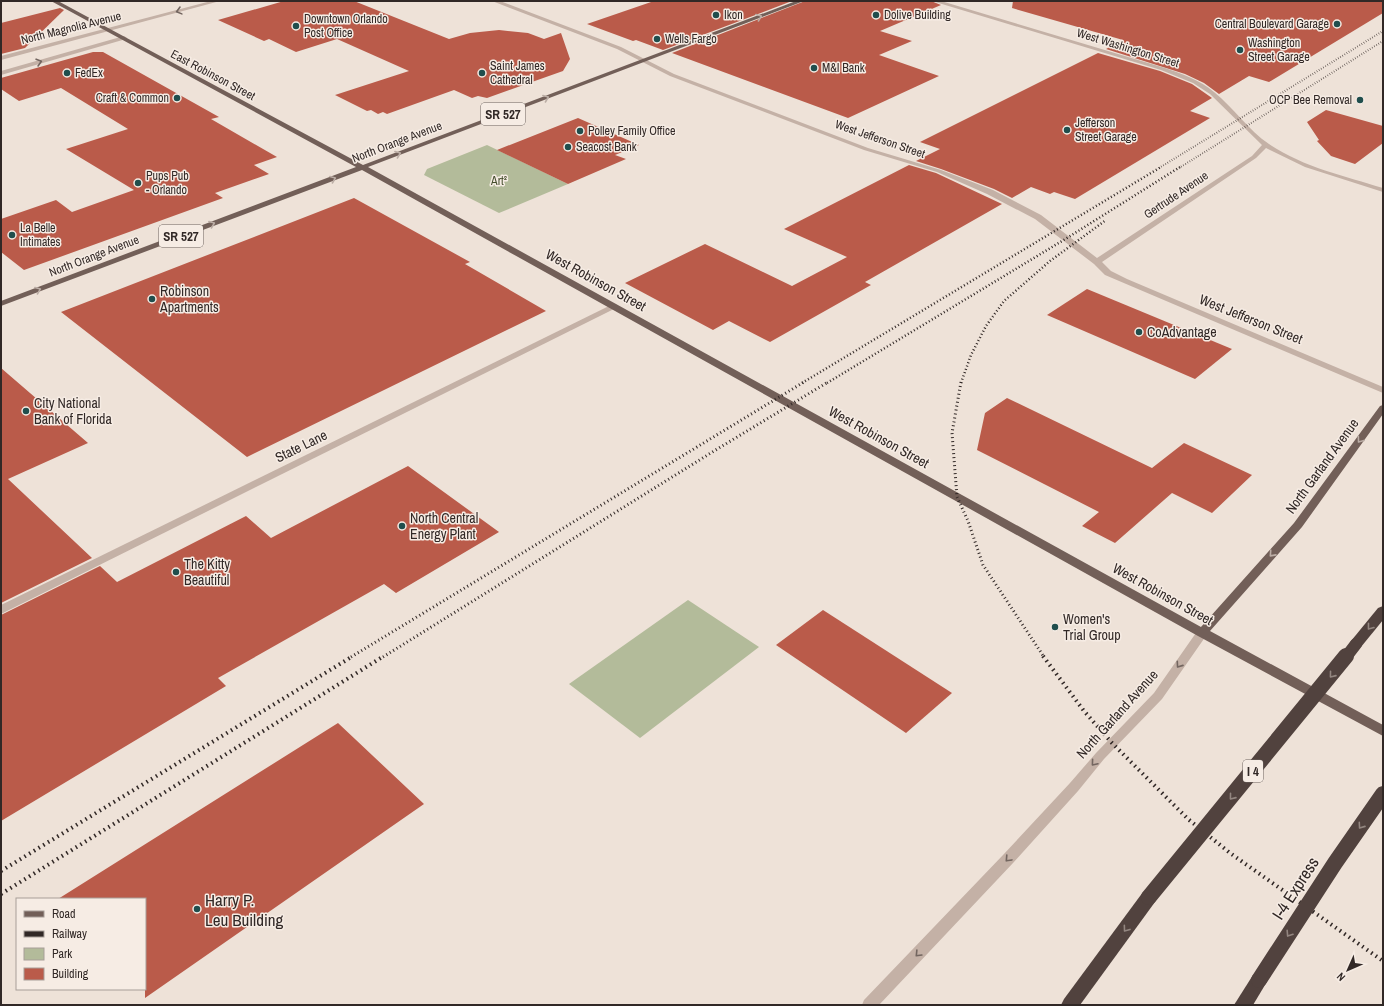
<svg xmlns="http://www.w3.org/2000/svg" width="1384" height="1006" viewBox="0 0 1384 1006" font-family="'Archivo Narrow',sans-serif">
	<style>
		.green { fill: #b3bb9a }
		.building { fill: #ba5b4a }
		.lines { fill: none; stroke-linecap: round; stroke-linejoin: round }
		.minor { fill: #c4b1a6; fill-rule: evenodd }
		.major { fill: #725f58; fill-rule: evenodd }
		.highway { fill: #51423e; fill-rule: evenodd }
		.rail-far3 { stroke: #312826; stroke-width: 2; stroke-dasharray: 0.5 2; stroke-linecap: butt }
		.rail-far2 { stroke: #312826; stroke-width: 2.5; stroke-dasharray: 1 2.5; stroke-linecap: butt }
		.rail-far1 { stroke: #312826; stroke-width: 3; stroke-dasharray: 1 3; stroke-linecap: butt }
		.rail { stroke: #312826; stroke-width: 4; stroke-dasharray: 1.5 4; stroke-linecap: butt }
		.highway-bridge-far1 { stroke: #51423e; stroke-width: 12 }
		.highway-bridge { stroke: #51423e; stroke-width: 16 }
		.oneway { stroke: #736660 }
		.oneway2 { stroke: #bbada5 }
		.oneway3 { stroke: #938680 }
		.poi-dot { fill: #204e4d; stroke: #f6ece4; stroke-width: 1.5 }
		.labels { text-anchor: middle; dominant-baseline: central; stroke-width: 3; stroke-linejoin: round; paint-order: stroke }
		.far-poi-label { font-size: 12px; fill: #312826; stroke: #f6ece4; text-anchor: start }
		.far-street-label { font-size: 12px; fill: #312826; stroke: #f6ece4 }
		.far-park-label { font-size: 12px; fill: #444d2c; stroke: #f6ece4 }
		.shield { fill: #f6ece4; stroke: #6c635f; stroke-width: 1 }
		.shield-label { font-size: 13px; font-weight: bold; fill: #312826 }
		.street-label { font-size: 14px; fill: #312826; stroke: #f6ece4 }
		.poi-label { font-size: 14px; fill: #312826; stroke: #f6ece4; text-anchor: start }
		.near-street-label { font-size: 17px; fill: #312826; stroke: #f6ece4 }
		.near-poi-label { font-size: 17px; fill: #312826; stroke: #f6ece4; text-anchor: start }
	</style>
	<rect width="100%" height="100%" fill="#eee2d8"/>
	<g class="green">
		<polygon points="487,145 568,184 499,213 424,175 427,169"/>
		<polygon points="688,600 759,647 640,738 569,684"/>
	</g>
	<g class="building">
		<polygon points="284,1 354,1 449,39 470,33 499,30 528,33 544,39 561,33 570,59 563,71 487,98 478,96 472,98 454,90 387,114 383,112 378,114 371,110 367,111 335,95 409,71 337,39 296,52 269,39 264,41 218,20"/>
		<polygon points="654,1 792,1 663,50 636,40 633,41 587,24"/>
		<polygon points="805,1 931,1 941,5 880,31 912,41 879,55 939,76 848,118 672,53"/>
		<polygon points="1013,1 1383,1 1383,13 1269,82 1249,76 1219,94 1204,83 1185,74 1106,49 1123,40 1012,8"/>
		<polygon points="60,8 64,10 25,48 1,54 1,23"/>
		<polygon points="93,52 103,52 219,117 211,119 277,157 254,165 269,174 215,193 223,198 24,270 1,252 1,219 56,200 72,212 134,190 66,149 128,129 61,88 19,101 1,89 1,78"/>
		<polygon points="1098,53 1160,71 1192,84 1212,98 1190,111 1210,118 1075,199 1054,192 1050,194 1031,187 1012,198 994,189 941,169 916,161 940,149 920,142"/>
		<polygon points="1326,110 1383,126 1383,143 1355,164 1331,156 1317,141 1319,140 1307,122"/>
		<polygon points="578,118 639,145 615,155 626,159 568,184 497,150"/>
		<polygon points="909,165 936,173 1002,204 865,282 871,285 770,342 729,321 713,330 625,283 705,244 792,286 847,257 784,229"/>
		<polygon points="354,198 470,262 465,264 546,311 247,457 61,312"/>
		<polygon points="1087,289 1232,349 1195,379 1047,315"/>
		<polygon points="1,368 88,443 8,479 92,558 1,603"/>
		<polygon points="1007,398 1152,468 1184,443 1252,475 1212,513 1172,493 1115,543 1082,526 1099,512 977,450 985,413"/>
		<polygon points="408,466 499,532 396,593 384,584 218,678 226,686 1,821 1,615 100,566 117,582 246,516 271,538"/>
		<polygon points="823,610 952,693 906,733 776,645"/>
		<polygon points="338,723 424,804 145,998 145,899 58,899"/>
	</g>
	<g class="lines">
		<g class="minor">
			<polygon points="211,1 220,1 1,60 1,56"/>
			<path d="M 492,1 L 500,1 L 621,47 L 674,74 L 868,148 L 941,170 L 993,190 L 1041,215 L 1097,258 L 1252,156 L 1262,145 L 1210,94 L 1193,83 L 1161,70 L 932,1 L 941,1 L 1165,68 C 1182,74 1200,80 1214,92 C 1234,108 1248,130 1269,144 C 1303,167 1345,176 1383,188 L 1383,192 L 1305,167 L 1266,148 L 1256,158 L 1102,262 L 1111,271 L 1127,279 L 1383,387 L 1383,393 L 1105,275 L 1094,264 L 1035,219 L 987,194 L 937,172 L 864,150 L 670,76 L 617,49 Z"/>
			<polygon points="124,36 127,38 126,39 1,75 1,71"/>
			<polygon points="611,305 617,305 618,307 1,614 1,605"/>
			<polygon points="1202,629 1206,630 1208,633 1162,699 1104,759 1078,791 1013,863 879,1005 862,1005 864,1000 1003,855 1070,783 1096,753 1154,693 1198,630"/>
		</g>
		<polygon class="major" points="51,1 58,1 363,165 796,1 804,1 368,167 1201,627 1294,523 1380,406 1383,405 1383,414 1302,527 1210,631 1383,725 1383,736 1198,636 362,170 1,306 1,301 356,167"/>
		<g class="highway">
			<polygon points="1383,606 1383,620 1361,647 1356,649 1351,647 1349,644 1351,641 1378,608"/>
			<polygon points="1149,890 1155,892 1157,897 1155,902 1080,1005 1061,1005 1064,999 1143,892"/>
			<polygon points="1259,972 1265,975 1268,980 1253,1005 1234,1005 1253,975"/>
		</g>
		<g class="rail-far3">
			<polyline points="1159,168 1383,31"/>
			<polyline points="1179,168 1383,41"/>
		</g>
		<g class="rail-far2">
			<polyline points="802,383 1161,167"/>
			<polyline points="827,383 1067,238 1180,167"/>
			<polyline points="961,383 971,355 986,326 1004,301 1050,261 1106,220"/>
		</g>
		<g class="rail-far1">
			<polyline points="961,382 952,433 957,497 968,521 983,565 1044,657"/>
			<polyline points="351,657 804,382"/>
			<polyline points="383,657 714,451 828,382"/>
		</g>
		<g class="rail">
			<polyline points="1043,656 1084,711 1112,743 1188,819 1230,853 1383,961"/>
			<polyline points="1,871 353,656"/>
			<polyline points="1,894 384,656"/>
		</g>
		<polyline class="highway-bridge-far1" points="1346,657 1356,644"/>
		<g class="highway-bridge">
			<polyline points="1149,897 1346,656"/>
			<polyline points="1259,980 1335,863 1383,794"/>
		</g>
	</g>
	<defs><path id="oneway-chevron" d="M-2-3.5L2.5 0L-2 3.5" fill="none" stroke-width="1.6" stroke-linecap="round" stroke-linejoin="round"/></defs>
	<g class="oneway">
		<use href="#oneway-chevron" transform="translate(179 11) rotate(165)"/>
		<use href="#oneway-chevron" transform="translate(39 62) rotate(-16)"/>
		<use href="#oneway-chevron" transform="translate(1179 665) rotate(125)"/>
		<use href="#oneway-chevron" transform="translate(1094 763) rotate(130)"/>
		<use href="#oneway-chevron" transform="translate(1008 859) rotate(133)"/>
		<use href="#oneway-chevron" transform="translate(918 954) rotate(134)"/>
	</g>
	<g class="oneway2">
		<use href="#oneway-chevron" transform="translate(759 17) rotate(-21)"/>
		<use href="#oneway-chevron" transform="translate(546 98) rotate(-21)"/>
		<use href="#oneway-chevron" transform="translate(398 154) rotate(-21)"/>
		<use href="#oneway-chevron" transform="translate(333 179) rotate(-21)"/>
		<use href="#oneway-chevron" transform="translate(212 224) rotate(-21)"/>
		<use href="#oneway-chevron" transform="translate(38 290) rotate(-21)"/>
		<use href="#oneway-chevron" transform="translate(1360 440) rotate(126)"/>
		<use href="#oneway-chevron" transform="translate(1272 554) rotate(132)"/>
	</g>
	<g class="oneway3">
		<use href="#oneway-chevron" transform="translate(1370 627) rotate(128)"/>
		<use href="#oneway-chevron" transform="translate(1332 675) rotate(129)"/>
		<use href="#oneway-chevron" transform="translate(1232 797) rotate(129)"/>
		<use href="#oneway-chevron" transform="translate(1361 826) rotate(125)"/>
		<use href="#oneway-chevron" transform="translate(1126 929) rotate(126)"/>
		<use href="#oneway-chevron" transform="translate(1289 934) rotate(123)"/>
	</g>
	<g class="poi-dot">
		<circle cx="716" cy="15" r="4"/>
		<circle cx="876" cy="15" r="4"/>
		<circle cx="1337" cy="24" r="4"/>
		<circle cx="296" cy="26" r="4"/>
		<circle cx="657" cy="39" r="4"/>
		<circle cx="1240" cy="50" r="4"/>
		<circle cx="814" cy="68" r="4"/>
		<circle cx="67" cy="73" r="4"/>
		<circle cx="482" cy="73" r="4"/>
		<circle cx="177" cy="98" r="4"/>
		<circle cx="1360" cy="100" r="4"/>
		<circle cx="1067" cy="130" r="4"/>
		<circle cx="580" cy="131" r="4"/>
		<circle cx="568" cy="147" r="4"/>
		<circle cx="138" cy="183" r="4"/>
		<circle cx="12" cy="235" r="4"/>
		<circle cx="152" cy="299" r="4"/>
		<circle cx="1139" cy="332" r="4"/>
		<circle cx="26" cy="411" r="4"/>
		<circle cx="402" cy="526" r="4"/>
		<circle cx="176" cy="572" r="4"/>
		<circle cx="1055" cy="627" r="4"/>
		<circle cx="197" cy="909" r="4"/>
	</g>
	<g class="labels">
		<g class="far-poi-label">
			<text x="724" y="15">Ikon</text>
			<text x="884" y="15">Dolive Building</text>
			<text x="304" y="19">Downtown Orlando<tspan x="304" dy="14">Post Office</tspan></text>
			<text x="1329" y="24" text-anchor="end">Central Boulevard Garage</text>
			<text x="665" y="39">Wells Fargo</text>
			<text x="1248" y="43">Washington<tspan x="1248" dy="14">Street Garage</tspan></text>
			<text x="490" y="66">Saint James<tspan x="490" dy="14">Cathedral</tspan></text>
			<text x="822" y="68">M&amp;I Bank</text>
			<text x="75" y="73">FedEx</text>
			<text x="169" y="98" text-anchor="end">Craft &amp; Common</text>
			<text x="1352" y="100" text-anchor="end">OCP Bee Removal</text>
			<text x="1075" y="123">Jefferson<tspan x="1075" dy="14">Street Garage</tspan></text>
			<text x="588" y="131">Polley Family Office</text>
			<text x="576" y="147">Seacost Bank</text>
			<text x="146" y="176">Pups Pub<tspan x="146" dy="14">- Orlando</tspan></text>
			<text x="20" y="228">La Belle<tspan x="20" dy="14">Intimates</tspan></text>
		</g>
		<g class="far-street-label">
			<text transform="translate(71 28) rotate(-14)">North Magnolia Avenue</text>
			<text transform="translate(1128 48) rotate(17)">West Washington Street</text>
			<text transform="translate(213 75) rotate(28)">East Robinson Street</text>
			<text transform="translate(880 139) rotate(19)">West Jefferson Street</text>
			<text transform="translate(397 142) rotate(-21)">North Orange Avenue</text>
			<text transform="translate(1176 195) rotate(-34)">Gertrude Avenue</text>
			<text transform="translate(94 256) rotate(-21)">North Orange Avenue</text>
		</g>
		<g class="far-park-label">
			<text x="499" y="181">Art²</text>
		</g>
		<g class="shield">
			<rect x="481" y="103" width="44" height="22" rx="3"/>
			<rect x="159" y="225" width="44" height="22" rx="3"/>
			<rect x="1243" y="760" width="20" height="22" rx="3"/>
		</g>
		<g class="shield-label">
			<text x="503" y="114">SR 527</text>
			<text x="181" y="236">SR 527</text>
			<text x="1253" y="771">I 4</text>
		</g>
		<g class="street-label">
			<text transform="translate(596 280) rotate(29)">West Robinson Street</text>
			<text transform="translate(1251 319) rotate(22)">West Jefferson Street</text>
			<text transform="translate(879 437) rotate(29)">West Robinson Street</text>
			<text transform="translate(301 446) rotate(-26)">State Lane</text>
			<text transform="translate(1322 466) rotate(-54)">North Garland Avenue</text>
			<text transform="translate(1163 594) rotate(29)">West Robinson Street</text>
			<text transform="translate(1117 714) rotate(-48)">North Garland Avenue</text>
		</g>
		<g class="poi-label">
			<text x="160" y="291">Robinson<tspan x="160" dy="16">Apartments</tspan></text>
			<text x="1147" y="332">CoAdvantage</text>
			<text x="34" y="403">City National<tspan x="34" dy="16">Bank of Florida</tspan></text>
			<text x="410" y="518">North Central<tspan x="410" dy="16">Energy Plant</tspan></text>
			<text x="184" y="564">The Kitty<tspan x="184" dy="16">Beautiful</tspan></text>
			<text x="1063" y="619">Women's<tspan x="1063" dy="16">Trial Group</tspan></text>
		</g>
		<g class="near-street-label">
			<text transform="translate(1295 888) rotate(-57)">I-4 Express</text>
		</g>
		<g class="near-poi-label">
			<text x="205" y="899">Harry P.<tspan x="205" dy="20">Leu Building</tspan></text>
		</g>
	</g>
	<rect width="1384" height="1006" fill="none" stroke="#312826" stroke-width="4"/>
	<rect x="16" y="898" width="130" height="92" fill="#f6ece4" stroke="#a79e98"/>
	<rect x="24" y="911" width="20" height="6" fill="#725f58" stroke="#a79e98"/>
	<text x="52" y="918" font-size="12" fill="#312826">Road</text>
	<rect x="24" y="931" width="20" height="6" fill="#312826" stroke="#a79e98"/>
	<text x="52" y="938" font-size="12" fill="#312826">Railway</text>
	<rect x="24" y="948" width="20" height="12" fill="#b3bb9a" stroke="#a79e98"/>
	<text x="52" y="958" font-size="12" fill="#312826">Park</text>
	<rect x="24" y="968" width="20" height="12" fill="#ba5b4a" stroke="#a79e98"/>
	<text x="52" y="978" font-size="12" fill="#312826">Building</text>
	<g transform="translate(1348 970) rotate(225)" stroke="#f6ece4" stroke-width="3" paint-order="stroke">
	<path d="M0-3L7 15L0 10L-7 15Z" fill="#312826"/>
	<text y="-6" font-size="11" font-weight="bold" text-anchor="middle" fill="#312826">N</text>
	</g>
</svg>
